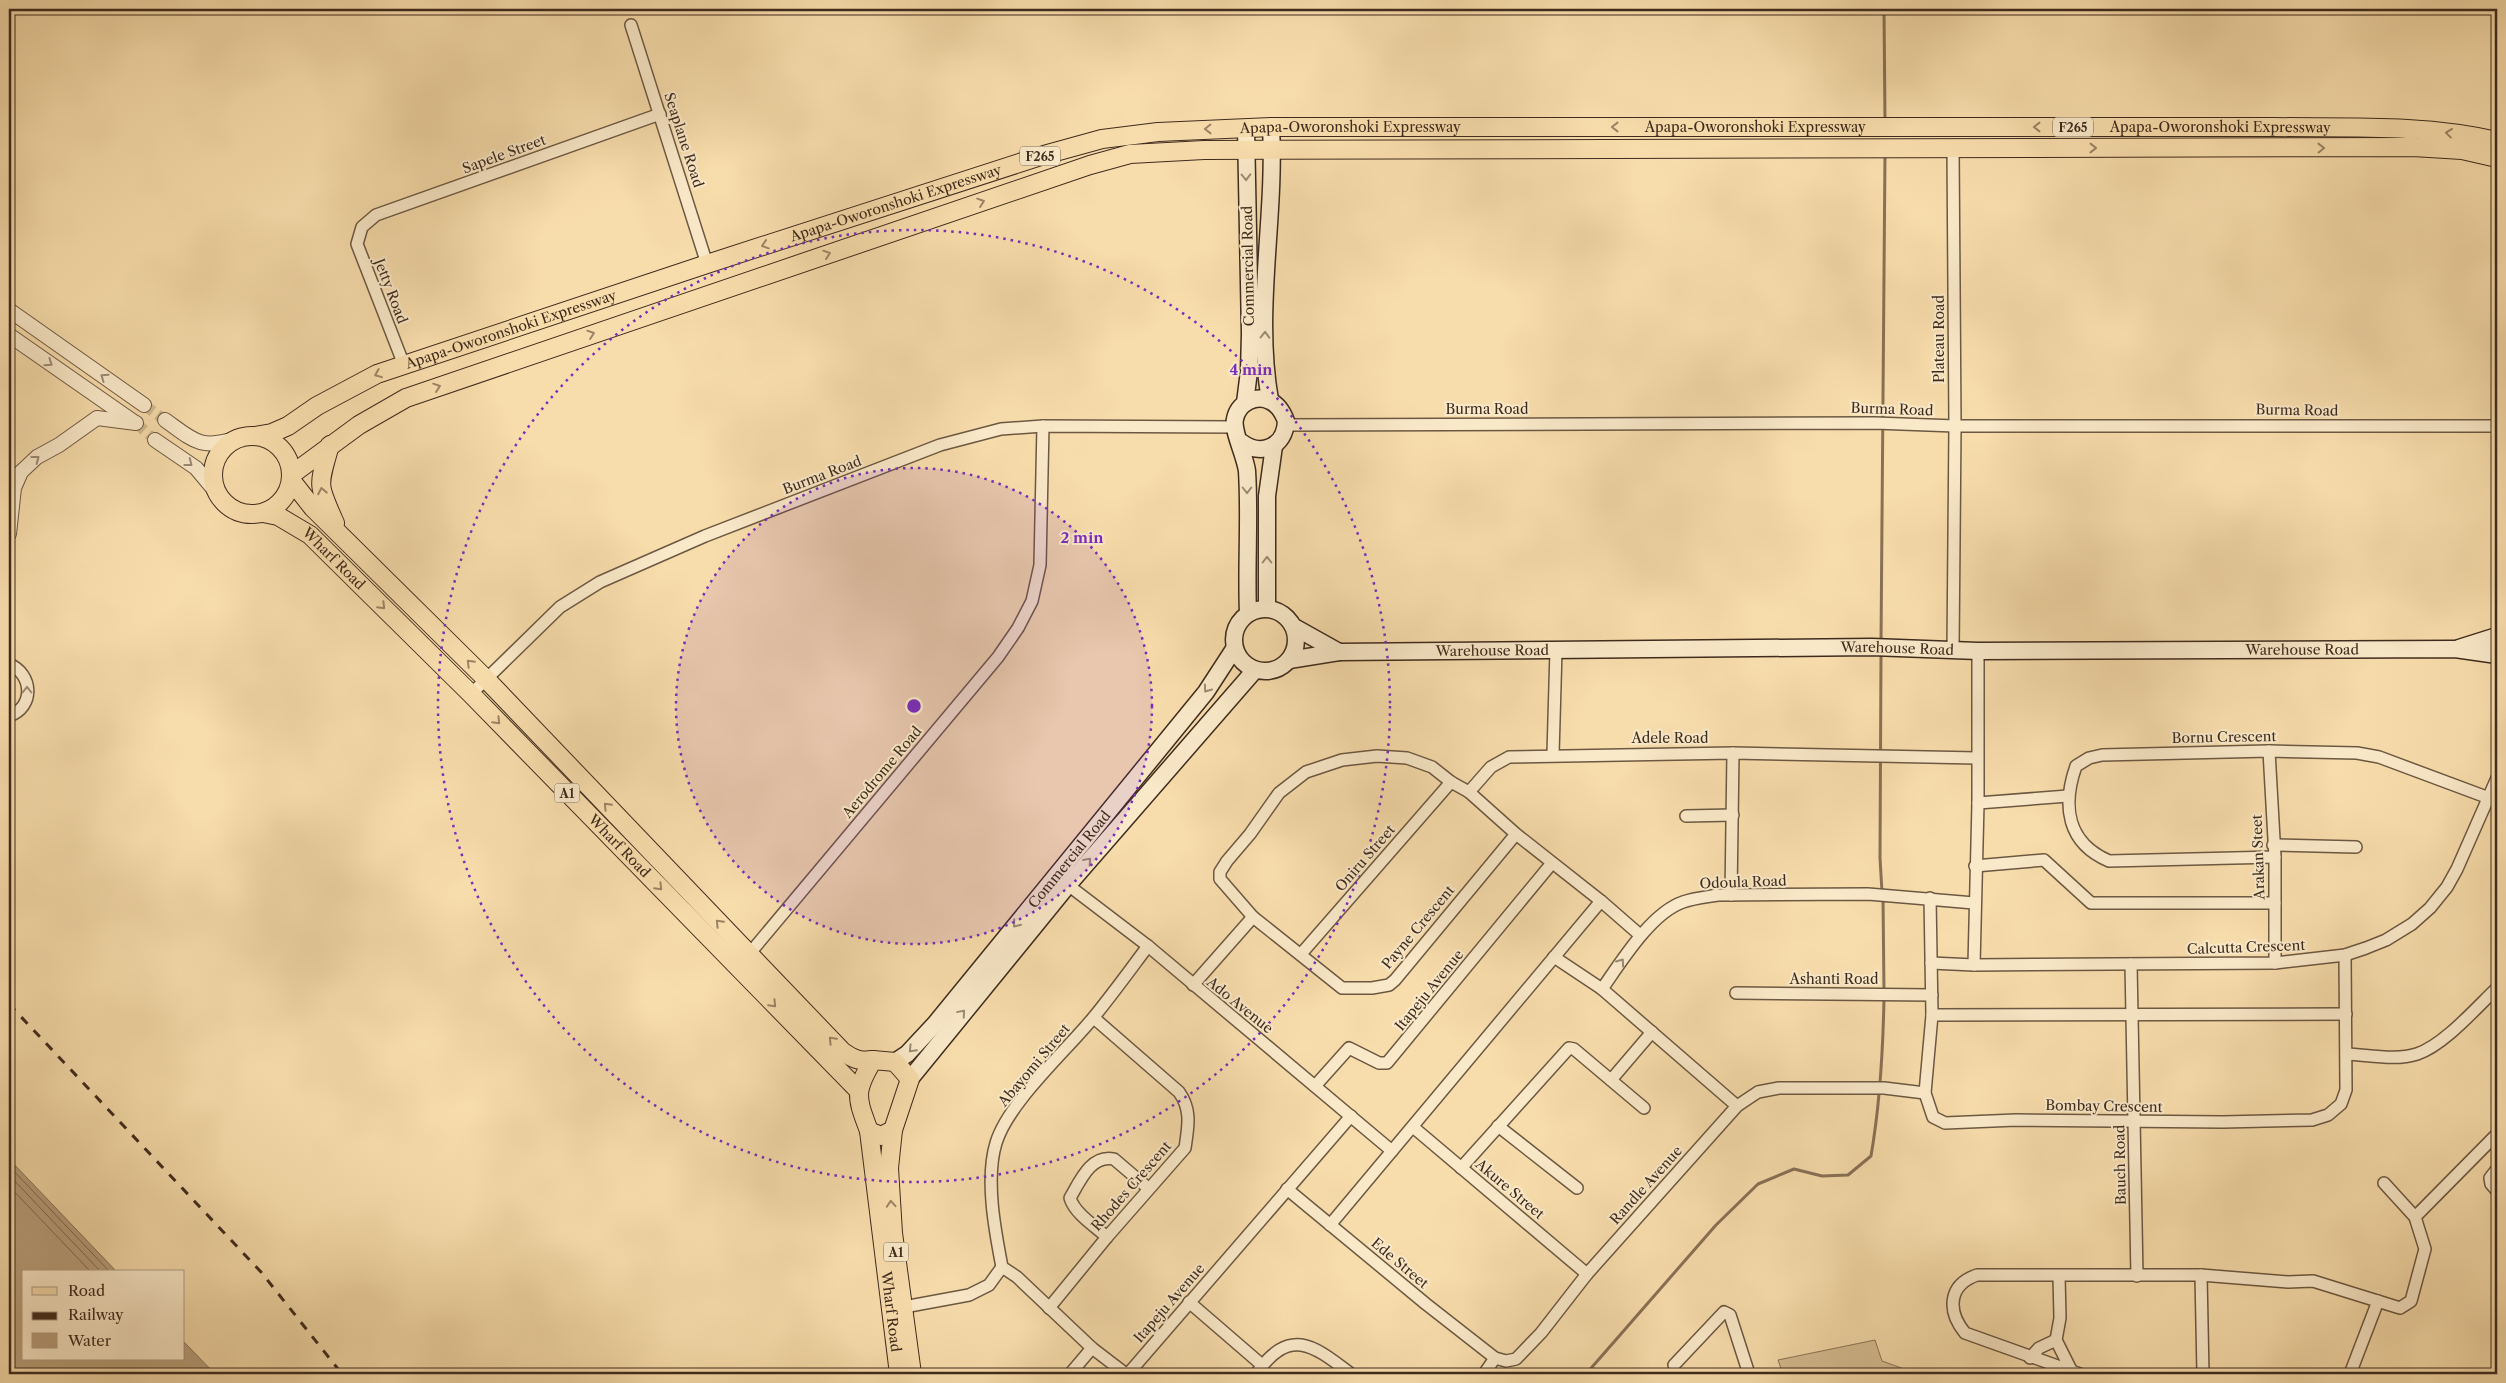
<svg xmlns="http://www.w3.org/2000/svg" width="2506" height="1383" viewBox="0 0 2506 1383" font-family="'Libre Caslon Text',serif">
	<style>
		.park { fill: #d8bf94; stroke: #8b7559 }
		.water { fill: #b9a07c; stroke: #887156 }
		.lines { fill: none; stroke-linecap: round; stroke-linejoin: round }
		.shore { stroke: #7c664d; stroke-width: 1 }
		.stream { stroke: #887156; stroke-width: 3 }
		.minor-tunnel { stroke: #d3b990; stroke-width: 11; stroke-dasharray: 11 5.5; stroke-linecap: butt }
		.minor-casing { stroke: #6c5842; stroke-width: 14 }
		.tertiary-casing { stroke: #6c5842; stroke-width: 16 }
		.secondary-casing { stroke: #3e2b1e; stroke-width: 19 }
		.primary-casing { stroke: #3e2b1e; stroke-width: 20 }
		.minor { stroke: #fae9c9; stroke-width: 11 }
		.tertiary { stroke: #fae9c9; stroke-width: 14 }
		.secondary { stroke: #fae9c9; stroke-width: 16 }
		.primary { stroke: #f8ddac; stroke-width: 18 }
		.rail { stroke: #3e2b1e; stroke-width: 3; stroke-dasharray: 9 9; stroke-linecap: butt }
		.oneway { stroke: #9b8465 }
		.oneway2 { stroke: #9c8a74 }
		.ring { fill: none; stroke: #7b2cbf; stroke-width: 2.5; stroke-dasharray: 2.5 5 }
		.labels { text-anchor: middle; dominant-baseline: central; stroke-width: 4; stroke-linejoin: round; paint-order: stroke }
		.shield { fill: #fae9c9; stroke: #766451; stroke-width: 1 }
		.shield-label { font-size: 12px; font-weight: bold; fill: #3e2b1e }
		.street-label { font-size: 14px; fill: #3e2b1e; stroke: #fae9c9 }
		.centre { fill: #7b2cbf; stroke: #fae9c9; stroke-width: 2.5 }
		.ring-label { font-size: 15px; text-anchor: middle; font-weight: bold; fill: #7b2cbf; stroke: #fae9c9; stroke-width: 4; stroke-linejoin: round; paint-order: stroke }
	</style>
	<rect width="100%" height="100%" fill="#f8ddac"/>
	<filter id="stains"><feTurbulence type="fractalNoise" baseFrequency=".004" numOctaves="4"/><feColorMatrix values="0 0 0 0 .2 0 0 0 0 .09 0 0 0 0 .02 0 0 0 .5 -.17"/></filter>
	<radialGradient id="worn" r=".72"><stop offset=".6" stop-color="#630" stop-opacity="0"/><stop offset="1" stop-color="#630" stop-opacity=".3"/></radialGradient>
	<polygon class="park" points="1875,1340 1882,1361 1918,1374 1783,1374 1778,1360"/>
	<polygon class="water" points="9,1159 117,1272 24,1272 24,1359 184,1359 184,1342 215,1374 9,1374"/>
	<g class="lines">
		<g class="shore">
			<polyline points="9,1166 110,1272"/>
			<polyline points="9,1175 101,1272"/>
			<polyline points="9,1186 91,1272"/>
		</g>
		<g class="stream">
			<polyline points="1884,9 1885,122"/>
			<polyline points="1881,642 1885,153"/>
			<polyline points="1881,653 1880,858 1882,892"/>
			<polyline points="1883,898 1884,992"/>
			<path d="M 1586,1374 L 1716,1225 L 1758,1184 L 1794,1169 L 1822,1176 L 1848,1175 L 1871,1156 C 1880,1104 1883,1052 1884,998"/>
		</g>
		<g class="minor-tunnel">
			<polyline points="144,405 165,420"/>
			<polyline points="136,423 155,440"/>
		</g>
		<defs>
			<g id="minor">
				<polyline points="631,25 707,264"/>
				<polyline points="1953,148 1955,426 1953,650"/>
				<polyline points="404,365 357,244 362,227 376,215 660,114"/>
				<polyline points="1286,425 1875,423 1955,426 2497,426"/>
				<path d="M 9,664 C 33,674 35,707 9,716"/>
				<polyline points="471,694 560,607 600,582 705,536 940,445 1001,429 1043,426 1234,427"/>
				<polyline points="2269,751 2275,857 2275,963"/>
				<polyline points="1553,754 1556,650"/>
				<polyline points="1469,792 1491,767 1509,757 1733,753 1977,758"/>
				<polyline points="1978,803 2068,796"/>
				<polyline points="1686,816 1733,815"/>
				<polyline points="1516,834 1395,980 1389,985 1372,988 1342,988 1253,917 1220,879 1220,872 1227,861 1250,834 1279,793 1306,772 1342,760 1377,756 1407,758 1432,767 1451,782 1469,792 1516,834 1601,901 1640,935"/>
				<polyline points="2273,845 2356,847"/>
				<path d="M 2275,857 L 2109,861 C 2067,843 2062,806 2076,766 L 2089,758 L 2102,755 L 2269,751 L 2357,753 L 2379,757 L 2489,798"/>
				<polyline points="1975,866 2044,860 2091,903 2275,903"/>
				<polyline points="1068,885 1148,946 1392,1151"/>
				<polyline points="1731,895 1733,753"/>
				<polyline points="1930,898 1932,1015 1925,1093 1933,1117 1945,1123 2016,1120 2223,1122 2312,1120 2328,1115 2341,1104 2346,1090 2345,955"/>
				<polyline points="1301,954 1451,782"/>
				<polyline points="1554,957 1602,989 1737,1106"/>
				<polyline points="745,959 998,657 1018,628 1032,601 1040,565 1043,426"/>
				<polyline points="1931,963 1974,965 2275,963 2345,955 2366,948 2386,940 2412,924 2430,908 2447,887 2457,869 2497,778"/>
				<polyline points="2131,964 2137,1276"/>
				<polyline points="1974,965 1978,803 1978,651"/>
				<polyline points="1193,985 1253,917"/>
				<path d="M 1602,989 C 1621,962 1651,913 1683,902 C 1694,898 1706,897 1718,895 L 1868,894 L 1974,903"/>
				<polyline points="1736,993 1932,995"/>
				<polyline points="1932,1015 2346,1014"/>
				<path d="M 2347,1054 C 2369,1055 2396,1061 2417,1054 C 2444,1045 2476,1008 2497,988"/>
				<polyline points="1611,1080 1652,1032"/>
				<polyline points="1315,1086 1349,1048 1379,1063 1387,1063 1552,863"/>
				<polyline points="1498,1126 1577,1188"/>
				<polyline points="1413,1127 1587,1274"/>
				<polyline points="1461,1168 1569,1048 1574,1049 1644,1108"/>
				<polyline points="2497,1169 2490,1178 2491,1184 2497,1191"/>
				<polyline points="1287,1189 1426,1304 1495,1358 1506,1361 1516,1359 1541,1333 1587,1274 1737,1106 1758,1092 1779,1088 1884,1088 1925,1093"/>
				<polyline points="2415,1217 2497,1134"/>
				<polyline points="1330,1225 1601,901"/>
				<path d="M 1107,1237 C 1095,1226 1075,1214 1070,1198 C 1080,1181 1091,1154 1114,1159 L 1148,1188"/>
				<polyline points="2201,1275 2203,1374"/>
				<polyline points="2059,1276 2060,1318 2056,1340 2072,1372"/>
				<polyline points="1189,1302 1262,1365"/>
				<polyline points="904,1307 969,1295 989,1285 1002,1267"/>
				<path d="M 1049,1308 L 1107,1237 L 1185,1148 C 1188,1127 1192,1110 1179,1092 L 1094,1018"/>
				<polyline points="2030,1358 2039,1348 2056,1340"/>
				<polyline points="1674,1365 1724,1312 1730,1315 1749,1374"/>
				<polyline points="1070,1374 1092,1348"/>
				<path d="M 1126,1374 L 1092,1348 L 1017,1277 L 1002,1267 C 995,1231 985,1179 996,1143 C 1008,1103 1065,1052 1093,1018 C 1112,995 1130,970 1148,946"/>
				<polyline points="1128,1374 1351,1116"/>
				<path d="M 1256,1374 C 1290,1326 1313,1345 1351,1374"/>
				<polyline points="1484,1374 1495,1358"/>
				<path d="M 2080,1374 L 1965,1333 C 1947,1311 1948,1285 1977,1275 L 2201,1275 L 2288,1282 L 2313,1281 L 2400,1308 L 2411,1301 L 2425,1249 L 2415,1217 L 2384,1183"/>
				<polyline points="2350,1374 2378,1301"/>
			</g>
			<g id="tertiary">
				<polyline points="9,310 144,405"/>
				<polyline points="9,335 134,422"/>
				<path d="M 165,420 C 193,440 200,450 235,439"/>
				<polyline points="155,440 196,468 217,493"/>
				<polyline points="9,534 14,488 21,472 37,457 59,445 97,418 136,423"/>
			</g>
			<g id="secondary">
				<path d="M 1270,400 C 1254,310 1276,218 1271,127"/>
				<polyline points="1245,403 1249,371 1250,334 1246,129"/>
				<path d="M 1241,442 C 1261,457 1285,447 1286,421 C 1283,413 1279,405 1270,401 C 1256,394 1238,403 1235,419 C 1232,431 1245,455 1247,471 C 1250,518 1246,566 1248,613"/>
				<polyline points="1267,608 1267,496 1274,446"/>
				<circle cx="1265" cy="640" r="31"/>
				<polyline points="1296,628 1339,652"/>
				<polyline points="2459,648 2497,636"/>
				<path id="s1" d="M 1289,660 L 1339,652 L 1872,647 L 1978,651 L 2455,649 L 2497,655"/>
				<path id="s2" d="M 895,1062 L 907,1054 L 935,1024 L 1206,692 L 1234,649"/>
				<polyline points="910,1079 1068,885 1255,670"/>
			</g>
			<g id="primary">
				<circle cx="252" cy="475" r="39"/>
				<path id="s3" d="M 255,436 L 272,433 L 288,426 L 317,406 L 377,374 L 707,264 L 1044,155 L 1102,139 L 1158,132 L 1271,127 L 2274,127 C 2348,128 2424,124 2497,141"/>
				<path d="M 330,445 C 318,487 317,483 335,523"/>
				<polyline points="291,475 359,425 406,398 1090,165 1130,154 1204,150 2413,147 2462,150 2497,158"/>
				<path d="M 291,480 L 313,508 L 486,679 L 842,1051 C 853,1059 860,1062 873,1060"/>
				<path id="s4" d="M 263,513 L 278,516 L 310,535 L 471,694 L 858,1090"/>
				<path d="M 873,1060 L 895,1062 L 910,1079 L 893,1130 L 881,1136 L 869,1131 C 857,1098 853,1093 873,1060 Z"/>
				<polyline points="893,1130 889,1168 893,1233 912,1374"/>
				<path id="s5" d="M 869,1131 L 899,1374"/>
			</g>
		</defs>
		<use href="#minor" class="minor-casing"/>
		<use href="#tertiary" class="tertiary-casing"/>
		<use href="#secondary" class="secondary-casing"/>
		<use href="#primary" class="primary-casing"/>
		<use href="#minor" class="minor"/>
		<use href="#tertiary" class="tertiary"/>
		<use href="#secondary" class="secondary"/>
		<use href="#primary" class="primary"/>
		<polyline class="rail" points="9,1004 261,1272 342,1374"/>
	</g>
	<defs><path id="oneway-chevron" d="M-2-3.5L2.5 0L-2 3.5" fill="none" stroke-width="1.6" stroke-linecap="round" stroke-linejoin="round" transform="scale(1.25)"/></defs>
	<g class="oneway">
		<use href="#oneway-chevron" transform="translate(1615 127) rotate(180)"/>
		<use href="#oneway-chevron" transform="translate(2037 127) rotate(180)"/>
		<use href="#oneway-chevron" transform="translate(1208 129) rotate(179)"/>
		<use href="#oneway-chevron" transform="translate(2449 133) rotate(-173)"/>
		<use href="#oneway-chevron" transform="translate(2093 148)"/>
		<use href="#oneway-chevron" transform="translate(2321 148) rotate(-1)"/>
		<use href="#oneway-chevron" transform="translate(981 202) rotate(-19)"/>
		<use href="#oneway-chevron" transform="translate(765 245) rotate(162)"/>
		<use href="#oneway-chevron" transform="translate(827 254) rotate(-19)"/>
		<use href="#oneway-chevron" transform="translate(591 334) rotate(-19)"/>
		<use href="#oneway-chevron" transform="translate(378 374) rotate(158)"/>
		<use href="#oneway-chevron" transform="translate(437 387) rotate(-19)"/>
		<use href="#oneway-chevron" transform="translate(322 491) rotate(-101)"/>
		<use href="#oneway-chevron" transform="translate(382 606) rotate(45)"/>
		<use href="#oneway-chevron" transform="translate(470 663) rotate(-135)"/>
		<use href="#oneway-chevron" transform="translate(497 721) rotate(46)"/>
		<use href="#oneway-chevron" transform="translate(607 806) rotate(-134)"/>
		<use href="#oneway-chevron" transform="translate(659 887) rotate(46)"/>
		<use href="#oneway-chevron" transform="translate(719 923) rotate(-134)"/>
		<use href="#oneway-chevron" transform="translate(773 1004) rotate(46)"/>
		<use href="#oneway-chevron" transform="translate(832 1040) rotate(-134)"/>
		<use href="#oneway-chevron" transform="translate(891 1204) rotate(-94)"/>
	</g>
	<g class="oneway2">
		<use href="#oneway-chevron" transform="translate(1246 177) rotate(89)"/>
		<use href="#oneway-chevron" transform="translate(1265 335) rotate(-89)"/>
		<use href="#oneway-chevron" transform="translate(49 363) rotate(35)"/>
		<use href="#oneway-chevron" transform="translate(104 377) rotate(-145)"/>
		<use href="#oneway-chevron" transform="translate(36 459) rotate(-37)"/>
		<use href="#oneway-chevron" transform="translate(189 463) rotate(38)"/>
		<use href="#oneway-chevron" transform="translate(1247 490) rotate(90)"/>
		<use href="#oneway-chevron" transform="translate(1267 560) rotate(-90)"/>
		<use href="#oneway-chevron" transform="translate(1207 689) rotate(126)"/>
		<use href="#oneway-chevron" transform="translate(27 690) rotate(-90)"/>
		<use href="#oneway-chevron" transform="translate(1088 861) rotate(-49)"/>
		<use href="#oneway-chevron" transform="translate(1016 924) rotate(129)"/>
		<use href="#oneway-chevron" transform="translate(1621 962) rotate(-54)"/>
		<use href="#oneway-chevron" transform="translate(962 1013) rotate(-50)"/>
		<use href="#oneway-chevron" transform="translate(912 1049) rotate(134)"/>
	</g>
	<circle cx="914" cy="706" r="238" fill="#7b2cbf" fill-opacity=".12"/>
	<g class="ring">
		<circle cx="914" cy="706" r="238"/>
		<circle cx="914" cy="706" r="476"/>
	</g>
	<g class="labels">
		<g class="shield">
			<rect x="2053" y="117.5" width="40" height="19" rx="4"/>
			<rect x="1020" y="146.5" width="40" height="19" rx="4"/>
			<rect x="554.5" y="783.5" width="25" height="19" rx="4"/>
			<rect x="883.5" y="1242.5" width="25" height="19" rx="4"/>
		</g>
		<g class="shield-label">
			<text x="2073" y="127">F265</text>
			<text x="1040" y="156">F265</text>
			<text x="567" y="793">A1</text>
			<text x="896" y="1252">A1</text>
		</g>
		<g class="street-label">
			<text stroke="none"><textPath href="#s3" startOffset="1554">Apapa-Oworonshoki Expressway</textPath></text>
			<text stroke="none"><textPath href="#s3" startOffset="2019">Apapa-Oworonshoki Expressway</textPath></text>
			<text stroke="none"><textPath href="#s3" startOffset="1149">Apapa-Oworonshoki Expressway</textPath></text>
			<text transform="translate(684 140) rotate(72)">Seaplane Road</text>
			<text transform="translate(504 154) rotate(-20)">Sapele Street</text>
			<text stroke="none"><textPath href="#s3" startOffset="684">Apapa-Oworonshoki Expressway</textPath></text>
			<text transform="translate(1248 266) rotate(-91)">Commercial Road</text>
			<text transform="translate(391 291) rotate(69)">Jetty Road</text>
			<text stroke="none"><textPath href="#s3" startOffset="279">Apapa-Oworonshoki Expressway</textPath></text>
			<text transform="translate(1939 339) rotate(-90)">Plateau Road</text>
			<text x="1487" y="409">Burma Road</text>
			<text transform="translate(1892 409) rotate(2)">Burma Road</text>
			<text transform="translate(2297 410) rotate(1)">Burma Road</text>
			<text transform="translate(822 475) rotate(-21)">Burma Road</text>
			<text stroke="none"><textPath href="#s4" startOffset="86">Wharf Road</textPath></text>
			<text stroke="none"><textPath href="#s1" startOffset="609">Warehouse Road</textPath></text>
			<text stroke="none"><textPath href="#s1" startOffset="204">Warehouse Road</textPath></text>
			<text stroke="none"><textPath href="#s1" startOffset="1014">Warehouse Road</textPath></text>
			<text transform="translate(2224 737) rotate(-1)">Bornu Crescent</text>
			<text x="1670" y="738">Adele Road</text>
			<text transform="translate(882 772) rotate(-50)">Aerodrome Road</text>
			<text stroke="none"><textPath href="#s4" startOffset="491">Wharf Road</textPath></text>
			<text transform="translate(2258 857) rotate(-92)">Arakan Steet</text>
			<text transform="translate(1365 858) rotate(-49)">Oniru Street</text>
			<text stroke="none"><textPath href="#s2" startOffset="268">Commercial Road</textPath></text>
			<text transform="translate(1743 882) rotate(-2)">Odoula Road</text>
			<text transform="translate(1418 927) rotate(-50)">Payne Crescent</text>
			<text transform="translate(2246 947) rotate(-2)">Calcutta Crescent</text>
			<text x="1834" y="979">Ashanti Road</text>
			<text transform="translate(1429 990) rotate(-51)">Itapeju Avenue</text>
			<text transform="translate(1240 1005) rotate(39)">Ado Avenue</text>
			<text transform="translate(1034 1065) rotate(-50)">Abayomi Street</text>
			<text transform="translate(2104 1106) rotate(1)">Bombay Crescent</text>
			<text transform="translate(2120 1165) rotate(-91)">Bauch Road</text>
			<text transform="translate(1646 1185) rotate(-48)">Randle Avenue</text>
			<text transform="translate(1131 1186) rotate(-49)">Rhodes Crescent</text>
			<text transform="translate(1510 1189) rotate(40)">Akure Street</text>
			<text transform="translate(1400 1263) rotate(40)">Ede Street</text>
			<text transform="translate(1169 1303) rotate(-49)">Itapeju Avenue</text>
			<text stroke="none"><textPath href="#s5" startOffset="182">Wharf Road</textPath></text>
		</g>
	</g>
	<circle cx="914" cy="706" r="8" class="centre"/>
	<g class="ring-label">
		<text x="1251" y="375">4 min</text>
		<text x="1082" y="543">2 min</text>
	</g>
	<rect width="2506" height="1383" fill="none" stroke="#f8ddac" stroke-width="30"/>
	<rect x="10" y="10" width="2486" height="1363" fill="none" stroke="#3e2b1e" stroke-width="2.5"/>
	<rect x="15" y="15" width="2476" height="1353" fill="none" stroke="#3e2b1e"/>
	<rect x="22" y="1270" width="162" height="90" fill="#fae9c9" stroke="#af9d85"/>
	<rect x="32" y="1287" width="25" height="8" fill="#f8ddac" stroke="#af9d85"/>
	<text x="68" y="1296" font-size="15" fill="#3e2b1e">Road</text>
	<rect x="32" y="1312" width="25" height="8" fill="#3e2b1e" stroke="#af9d85"/>
	<text x="68" y="1320" font-size="15" fill="#3e2b1e">Railway</text>
	<rect x="32" y="1333" width="25" height="15" fill="#b9a07c" stroke="#af9d85"/>
	<text x="68" y="1346" font-size="15" fill="#3e2b1e">Water</text>
	<rect width="100%" height="100%" filter="url(#stains)"/>
	<rect width="100%" height="100%" fill="url(#worn)"/>
</svg>
